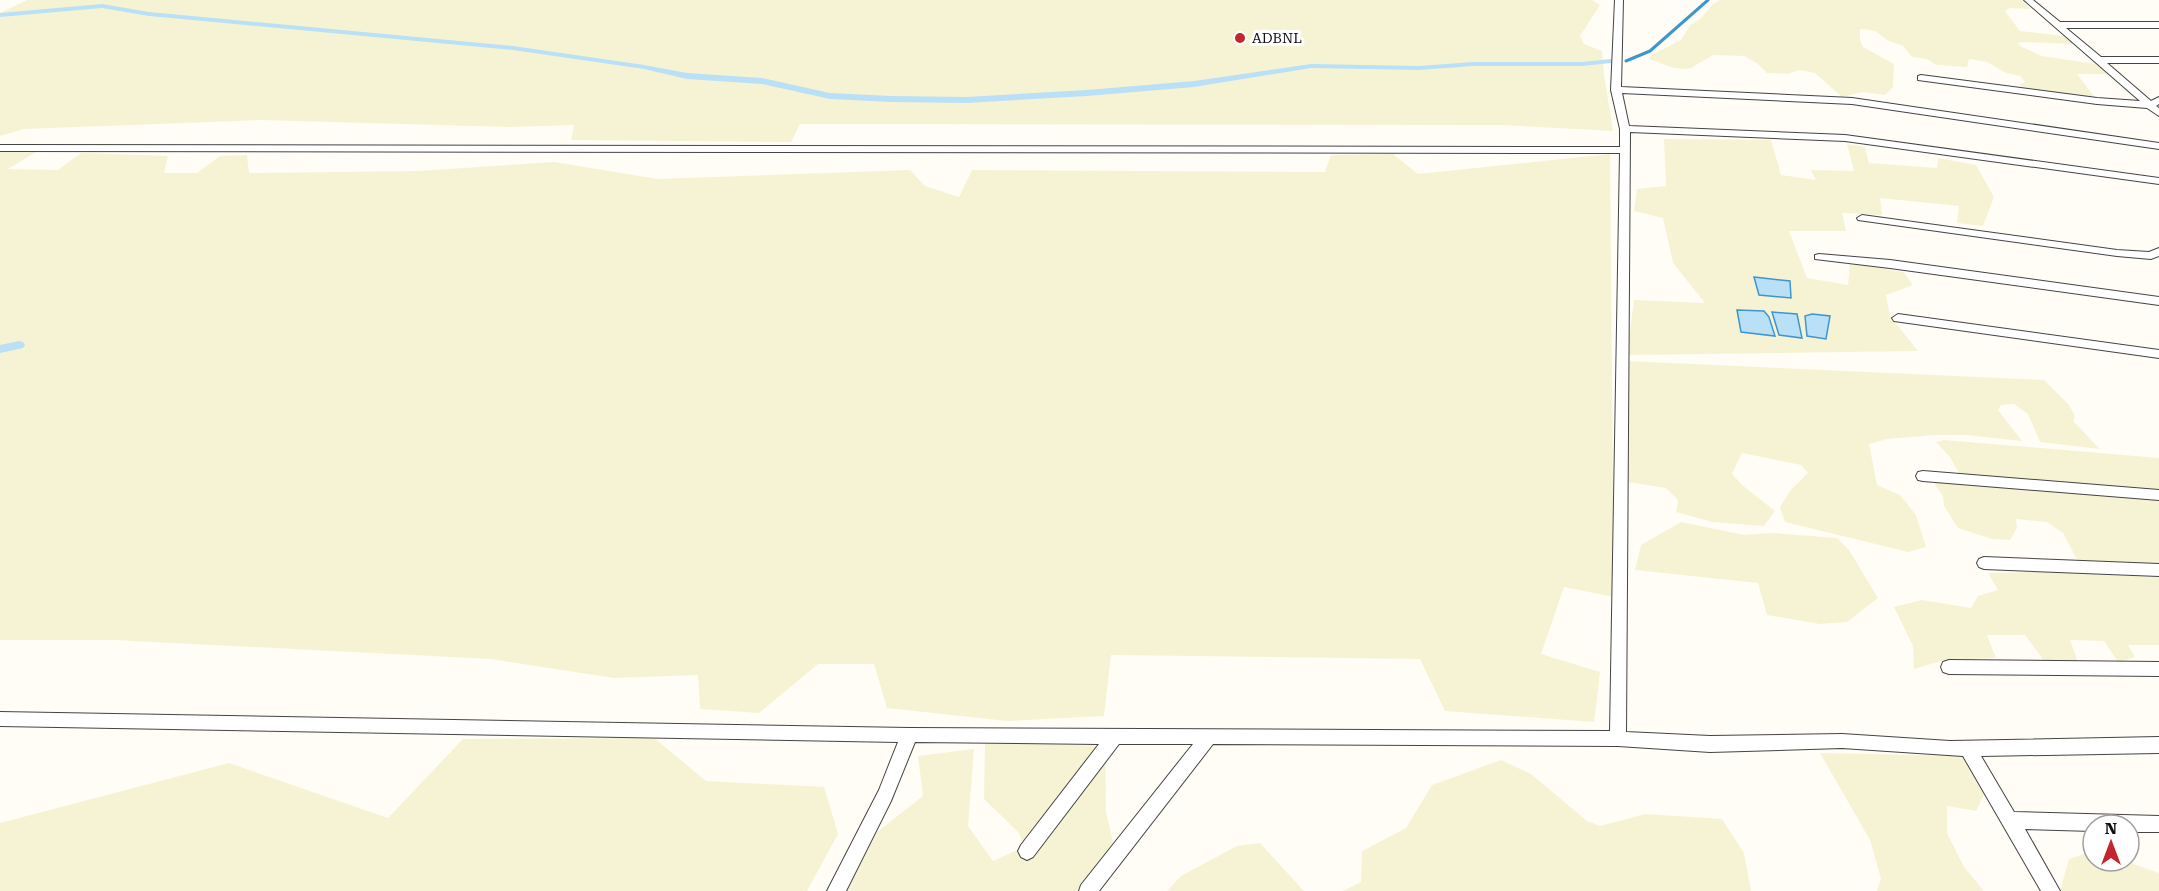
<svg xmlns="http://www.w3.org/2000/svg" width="2159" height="891" viewBox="0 0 2159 891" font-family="'Roboto Serif',serif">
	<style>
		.farmland { fill: #f6f3d4 }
		.water { fill: #b9e0f7; stroke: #3f96cf; stroke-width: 1.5 }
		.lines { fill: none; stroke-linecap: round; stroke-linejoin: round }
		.stream { stroke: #3f96cf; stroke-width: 3 }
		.canal { fill: #b9e0f7; fill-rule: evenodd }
		.street-casing { stroke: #444; stroke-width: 2 }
		.street { fill: #fff; fill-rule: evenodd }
		.poi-dot { fill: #c4262e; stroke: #fff; stroke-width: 2 }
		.labels { text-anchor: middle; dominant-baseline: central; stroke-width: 6; stroke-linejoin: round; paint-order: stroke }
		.far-poi-label { font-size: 14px; fill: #111; stroke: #fff; text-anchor: start }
	</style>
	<rect width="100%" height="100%" fill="#fffdf5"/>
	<g class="farmland">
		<polygon points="27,0 1592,0 1600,5 1580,36 1584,44 1602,51 1604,74 1613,131 1503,125 800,124 791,142 571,140 574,125 510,127 260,120 24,129 0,136 0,13"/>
		<polygon points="1720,0 2022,0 2030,9 2010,8 2005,11 2020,31 2064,36 2072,41 2072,44 2023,42 2018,43 2020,46 2042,56 2096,64 2108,74 2077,74 2096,99 2025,90 2020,85 2025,82 2020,76 2006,73 1987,62 1969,59 1967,67 1936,65 1927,59 1912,57 1903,46 1887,40 1875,31 1862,29 1860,30 1860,40 1863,47 1894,64 1893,87 1885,95 1862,92 1842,97 1815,73 1799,70 1788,74 1767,73 1758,64 1744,56 1713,55 1691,68 1684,69 1674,68 1649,59 1652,55 1681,40 1690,25 1700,19 1713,4"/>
		<polygon points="1664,139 1771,140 1781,175 1816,180 1811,170 1854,171 1847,144 1865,147 1869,163 1937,168 1938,158 1976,165 1994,197 1983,226 1957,223 1959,206 1880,198 1882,215 1842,213 1846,231 1789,231 1807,278 1848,285 1850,263 1903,272 1913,285 1886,295 1890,316 1918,351 1627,355 1634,300 1705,303 1673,263 1663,218 1634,211 1637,189 1666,186"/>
		<polygon points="0,152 36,152 8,169 58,170 81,153 168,156 164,173 197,173 220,156 247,155 249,173 418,171 554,162 658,179 910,170 925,186 959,197 972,170 1325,172 1331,155 1393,154 1418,174 1610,154 1614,597 1564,587 1541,654 1600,672 1594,722 1445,711 1420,659 1111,655 1104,716 1007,721 887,708 874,664 818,664 759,713 700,709 698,675 614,678 491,659 114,640 0,640"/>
		<polygon points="1627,361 2044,380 2069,405 2075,416 2073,421 2100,449 2040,442 2028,414 2014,404 2001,405 1998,410 2022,441 1966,435 1934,435 1887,439 1869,444 1877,485 1900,495 1916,515 1926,547 1908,552 1785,522 1780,507 1790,491 1808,473 1801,465 1742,453 1732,474 1742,485 1775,511 1764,526 1712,522 1676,512 1678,500 1666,488 1628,482"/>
		<polygon points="1944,440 2159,458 2159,568 2080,565 2063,533 2047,522 2016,519 2017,528 2010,540 1992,539 1958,528 1944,506 1943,496 1935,485 1937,477 1961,477 1950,457 1936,442"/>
		<polygon points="1681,522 1744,535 1772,533 1837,538 1849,550 1878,598 1847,622 1820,624 1767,615 1758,583 1635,570 1641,545"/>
		<polygon points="2034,572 2159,577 2159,645 2128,645 2135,657 2118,662 2104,641 2070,640 2078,662 2044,661 2025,635 1987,635 1996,658 1944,660 1914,669 1913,646 1894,607 1922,600 1971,608 1978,596 1998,590 1988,573"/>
		<polygon points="654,738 706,781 824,787 838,834 807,891 0,891 0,823 229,763 388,818 463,739"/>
		<polygon points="985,742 1105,746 1106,812 1114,846 1097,891 846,891 877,832 923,796 918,756 974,749 968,826 993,861 1024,847 1019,833 984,799"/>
		<polygon points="1820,753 1967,756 1990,782 1976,811 1947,806 1947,833 1964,867 1984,891 1877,891 1881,879 1870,840"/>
		<polygon points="1501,760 1531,774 1587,821 1600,826 1645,814 1722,819 1744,853 1751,891 1343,891 1361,882 1362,851 1406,828 1432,785"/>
		<polygon points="1260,843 1304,891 1167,891 1181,876 1237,846"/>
		<polygon points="2093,851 2093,861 2125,861 2159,873 2159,891 2060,891 2069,859"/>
	</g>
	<g class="water">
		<polygon points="1754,277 1790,281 1791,298 1759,295"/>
		<polygon points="1737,310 1764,311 1769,317 1775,336 1741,332"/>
		<polygon points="1772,312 1797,314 1802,338 1779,335"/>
		<polygon points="1812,314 1830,316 1826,339 1807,336 1805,316"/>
	</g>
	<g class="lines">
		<polyline class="stream" points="1626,61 1650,51 1708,0"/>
		<g class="canal">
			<polygon points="102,4 149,12 513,46 644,65 687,73 762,78 830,93 891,96 966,97 1087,90 1194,81 1311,64 1419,66 1473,62 1582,62 1611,59 1615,61 1611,63 1582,66 1473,66 1419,70 1311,68 1194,87 1087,96 966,103 891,102 830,99 762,84 687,79 644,69 513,50 149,16 102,8 0,17 0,13"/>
			<polygon points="19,341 23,342 25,345 23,348 0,353 0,345"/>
		</g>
		<defs>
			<g id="street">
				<polygon points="1615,0 1623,0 1621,87 1852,98 2159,143 2159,149 1852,104 1622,93 1629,126 1845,135 2159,178 2159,184 1845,141 1630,132 1626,732 1710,736 1842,734 1950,741 2159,737 2159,753 1981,756 2014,812 2159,816 2159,832 2129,832 2129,825 2093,825 2093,831 2025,829 2060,891 2041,891 1963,756 1842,748 1710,752 1618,746 1213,744 1099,891 1079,891 1081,885 1193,744 1119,744 1033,857 1027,860 1021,857 1018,851 1021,845 1099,744 915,742 891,801 846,891 827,891 879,790 898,742 0,726 0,712 909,728 1610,731 1620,153 0,151 0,145 1620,147 1620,129 1611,90"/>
				<polygon points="2024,0 2033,0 2060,22 2159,22 2159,28 2066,28 2101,57 2159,57 2159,63 2107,63 2151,101 2159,97 2159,104 2156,106 2159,108 2159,116 2147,108 2097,104 1918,80 1918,76 1921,75 2097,98 2140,101"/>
				<polygon points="1862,215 2117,250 2149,252 2159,248 2159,256 2151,259 2117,256 1858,220 1857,218"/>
				<polygon points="1819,254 1890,260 2159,297 2159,305 1890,268 1815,259 1815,255"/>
				<polygon points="1898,314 2159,350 2159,358 1894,321 1892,318"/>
				<polygon points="1923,471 2159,490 2159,500 1923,481 1918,480 1916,476 1918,472"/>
				<polygon points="1984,557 2159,564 2159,576 1984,569 1979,567 1977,563 1979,559"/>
				<polygon points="1949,660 2159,662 2159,676 1949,674 1943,672 1941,667 1943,662"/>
			</g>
		</defs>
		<use href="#street" class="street-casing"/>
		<use href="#street" class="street"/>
	</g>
	<circle class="poi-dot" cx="1240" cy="38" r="6"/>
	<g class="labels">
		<g class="far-poi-label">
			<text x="1252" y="38">ADBNL</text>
		</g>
	</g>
	<g transform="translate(2111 843)"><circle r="28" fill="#ffffff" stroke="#a0a0a0" stroke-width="1.5"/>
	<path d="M0-4.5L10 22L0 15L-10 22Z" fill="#c4262e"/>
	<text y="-9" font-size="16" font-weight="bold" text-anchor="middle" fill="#111111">N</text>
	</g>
</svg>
